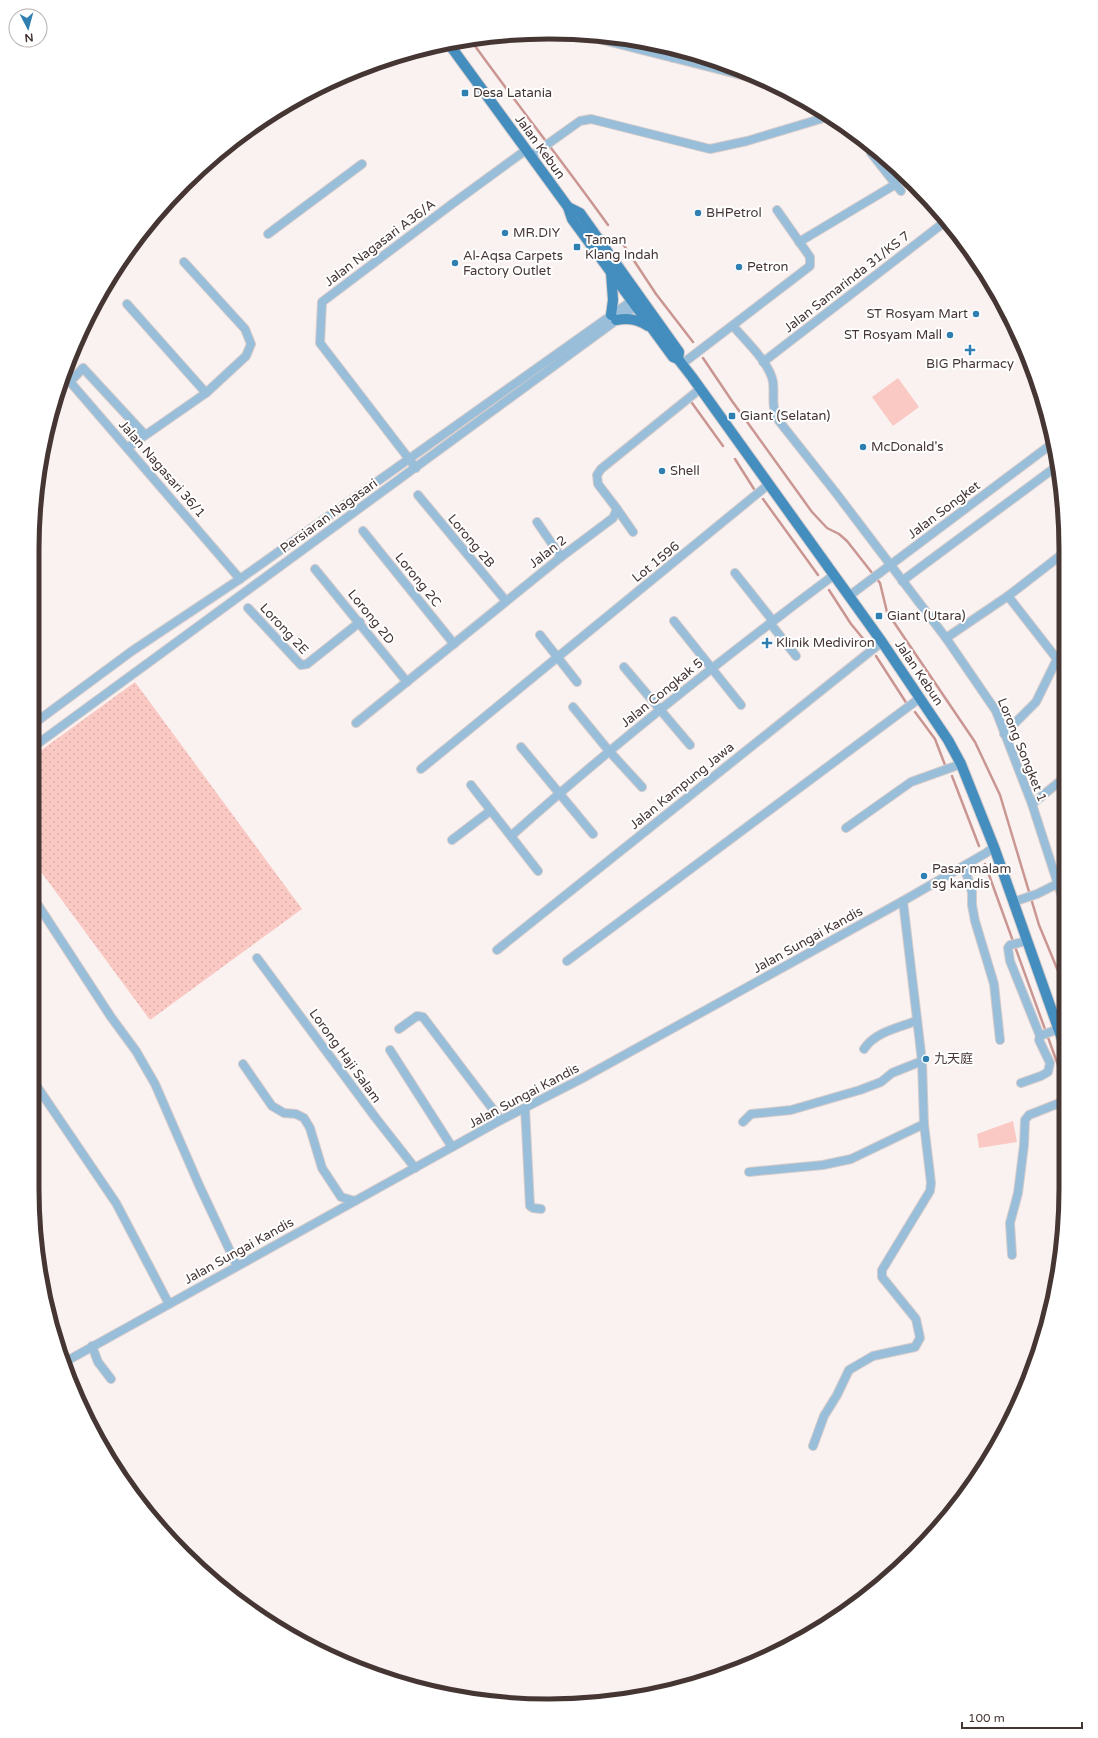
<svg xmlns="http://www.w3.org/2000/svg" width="1098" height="1738" viewBox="0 0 1098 1738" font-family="'Varela Round','Noto Sans SC',sans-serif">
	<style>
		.grass { fill: url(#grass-dots) }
		.pitch { fill: #fac9c3 }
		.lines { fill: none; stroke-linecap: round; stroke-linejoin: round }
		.stream { stroke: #ca9691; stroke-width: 2.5 }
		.minor-casing { stroke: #d6cccb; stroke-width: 10 }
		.major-casing { stroke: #d6cccb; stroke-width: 12 }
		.minor { stroke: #99bed9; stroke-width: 8 }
		.major { stroke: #438ebf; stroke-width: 10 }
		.poi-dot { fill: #2f7fb0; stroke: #fff; stroke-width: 1.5 }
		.labels { text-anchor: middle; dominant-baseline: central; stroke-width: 4; stroke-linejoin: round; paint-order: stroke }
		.poi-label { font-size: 13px; fill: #453634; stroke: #fff; text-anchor: start }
		.street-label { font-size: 13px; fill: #453634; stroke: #fff }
		.rim { fill: none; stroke: #453634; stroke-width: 5 }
	</style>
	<defs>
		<pattern id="grass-dots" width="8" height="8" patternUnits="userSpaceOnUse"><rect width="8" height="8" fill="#fac9c3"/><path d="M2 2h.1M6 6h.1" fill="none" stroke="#d8ada8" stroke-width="1.8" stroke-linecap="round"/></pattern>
	</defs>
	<rect width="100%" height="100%" fill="#faf2f1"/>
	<polygon class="grass" points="135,682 302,909 150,1020 36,865 36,754"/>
	<g class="pitch">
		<polygon points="898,378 919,407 893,426 872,397"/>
		<polygon points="1013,1121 1017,1142 979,1148 977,1134"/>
	</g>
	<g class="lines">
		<g class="stream">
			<path d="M 470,39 C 515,102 563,162 608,225"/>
			<polyline points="619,238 656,294 693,342"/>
			<polyline points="703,358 732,401 812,512 827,528 839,534 847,541 880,583 887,612 975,742 1000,795 1039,925 1063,983"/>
			<polyline points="692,403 723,446"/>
			<polyline points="735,459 754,489"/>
			<polyline points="763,499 818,575"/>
			<polyline points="829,590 851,624 870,647"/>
			<polyline points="876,656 907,704"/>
			<polyline points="915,712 935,739 945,765"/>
			<polyline points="952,776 979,846"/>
			<polyline points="985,864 1062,1076"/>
		</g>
		<defs>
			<g id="minor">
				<polyline points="575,33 773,83"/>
				<polyline points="673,58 675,48"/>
				<polyline points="871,153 901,191"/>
				<polyline points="531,156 580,121 591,119 710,149 747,141 827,117"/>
				<polyline points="268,234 362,164"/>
				<polyline points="799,242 896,184"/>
				<polyline points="127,304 206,393"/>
				<path d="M 733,326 C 744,339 770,363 773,382 C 775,398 770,404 779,421 L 836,493 L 946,638 L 996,711 L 1032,804 L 1063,900"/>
				<polyline points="763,362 946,221"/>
				<polyline points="682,364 810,266 810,257 777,210"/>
				<polyline points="65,376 240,579"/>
				<polyline points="70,382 83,368 145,435"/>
				<polyline points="127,448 206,393 246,356 251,344 245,329 184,262"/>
				<polyline points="416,468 320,343 322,302 452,204 526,150"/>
				<polyline points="418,495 506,601"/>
				<polyline points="617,509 633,532"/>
				<polyline points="537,522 561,557"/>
				<polyline points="363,531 454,644"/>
				<polyline points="315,569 407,682"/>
				<polyline points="735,573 773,621"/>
				<polyline points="902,581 1057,466"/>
				<polyline points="849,596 1053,443"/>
				<polyline points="1008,596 1057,659 1064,662"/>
				<polyline points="248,608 301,665 307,664 360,622"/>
				<polyline points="674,621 741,705"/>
				<polyline points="770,623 796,656"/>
				<polyline points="540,635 577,682"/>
				<polyline points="946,638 1008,596 1065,552"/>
				<polyline points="624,667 690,745"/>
				<polyline points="573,707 609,751 642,787"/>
				<polyline points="36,722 132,651 240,579 637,297"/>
				<polyline points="356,723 561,557 613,518 617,509 598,484 597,475 601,469 700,389"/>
				<polyline points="1004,734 1036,702 1057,659"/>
				<polyline points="36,745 640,303"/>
				<polyline points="521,747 593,834"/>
				<polyline points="421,769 769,484"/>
				<polyline points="471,785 538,871"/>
				<polyline points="1032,804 1064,778"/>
				<polyline points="846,828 911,782 961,764"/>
				<path d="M 511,836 C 614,744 723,658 834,575"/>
				<polyline points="452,840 490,811"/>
				<polyline points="964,866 972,892 972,905 975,921 994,984 1000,1040"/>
				<polyline points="36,902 111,1017 136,1051 155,1084 199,1185 237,1266"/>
				<polyline points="1013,902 1037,894 1063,881"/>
				<polyline points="1027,941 1010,945 1008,948 1010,961 1040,1036"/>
				<polyline points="497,950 882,642"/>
				<polyline points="257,958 375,1117 415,1168"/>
				<polyline points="567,961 920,698"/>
				<polyline points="399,1029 417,1016 423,1017 501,1120"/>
				<path d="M 864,1049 C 875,1032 898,1028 916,1021"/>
				<polyline points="390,1050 452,1147"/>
				<polyline points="243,1064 272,1106 284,1113 296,1114 304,1118 310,1128 322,1168 341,1197 355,1201"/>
				<polyline points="1021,1083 1041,1076 1048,1072 1050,1063 1039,1040 1040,1036 1058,1029"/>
				<polyline points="36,1085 116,1203 169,1304"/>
				<polyline points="525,1108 530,1206 533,1208 541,1209"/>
				<polyline points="743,1122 751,1114 791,1110 860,1090 881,1082 892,1073 922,1061"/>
				<polyline points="749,1172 823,1165 851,1159 924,1124"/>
				<polyline points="1012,1255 1010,1223 1018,1193 1024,1145 1025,1120 1029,1115 1062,1102"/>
				<polyline points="92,1346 98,1362 111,1379"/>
				<polyline points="63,1363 501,1120 581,1079 903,901 986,853 994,847"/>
				<polyline points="813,1446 824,1416 837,1395 849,1370 873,1356 915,1347 920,1338 916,1319 882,1277 882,1270 930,1191 931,1183 924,1124 922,1061 903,901"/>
			</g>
			<g id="major">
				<polyline points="449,44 568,207 572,219 673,357 678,359 692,377 882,642 948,740 961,764 994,847 1063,1042"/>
				<polyline points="568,207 580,213 679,352 678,359"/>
				<polyline points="611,272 613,300 611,315"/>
				<path d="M 616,320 C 629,318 637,319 648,326"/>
			</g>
		</defs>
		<use href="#minor" class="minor-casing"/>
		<use href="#major" class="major-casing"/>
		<use href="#minor" class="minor"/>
		<use href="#major" class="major"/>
	</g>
	<g class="poi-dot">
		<rect x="461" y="89" width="8" height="8" rx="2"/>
		<circle cx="698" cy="213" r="4"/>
		<circle cx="505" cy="233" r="4"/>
		<rect x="573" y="243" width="8" height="8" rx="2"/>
		<circle cx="455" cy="263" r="4"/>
		<circle cx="739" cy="267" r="4"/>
		<circle cx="976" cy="314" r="4"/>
		<circle cx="950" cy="335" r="4"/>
		<path d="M968 344h4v4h4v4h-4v4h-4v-4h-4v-4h4z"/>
		<rect x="728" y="412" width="8" height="8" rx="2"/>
		<circle cx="863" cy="447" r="4"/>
		<circle cx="662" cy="471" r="4"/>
		<rect x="875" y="612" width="8" height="8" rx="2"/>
		<path d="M765 637h4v4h4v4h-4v4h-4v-4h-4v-4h4z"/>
		<circle cx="924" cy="876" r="4"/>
		<circle cx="926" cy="1059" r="4"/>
	</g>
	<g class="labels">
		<g class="poi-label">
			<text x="473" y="93">Desa Latania</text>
			<text x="706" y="213">BHPetrol</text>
			<text x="513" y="233">MR.DIY</text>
			<text x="585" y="240">Taman<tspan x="585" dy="15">Klang Indah</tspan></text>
			<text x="463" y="256">Al-Aqsa Carpets<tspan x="463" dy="15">Factory Outlet</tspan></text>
			<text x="747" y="267">Petron</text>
			<text x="968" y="314" text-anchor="end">ST Rosyam Mart</text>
			<text x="942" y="335" text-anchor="end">ST Rosyam Mall</text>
			<text x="970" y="364" text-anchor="middle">BIG Pharmacy</text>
			<text x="740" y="416">Giant (Selatan)</text>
			<text x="871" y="447">McDonald's</text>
			<text x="670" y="471">Shell</text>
			<text x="887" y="616">Giant (Utara)</text>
			<text x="776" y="643">Klinik Mediviron</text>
			<text x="932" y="869">Pasar malam<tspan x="932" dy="15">sg kandis</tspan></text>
			<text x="934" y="1059">九天庭</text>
		</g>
		<g class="street-label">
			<text transform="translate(540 147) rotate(54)">Jalan Kebun</text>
			<text transform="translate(380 243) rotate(-37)">Jalan Nagasari A36/A</text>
			<text transform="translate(847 282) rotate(-38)">Jalan Samarinda 31/KS 7</text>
			<text transform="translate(162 469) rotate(49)">Jalan Nagasari 36/1</text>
			<text transform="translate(944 510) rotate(-37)">Jalan Songket</text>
			<text transform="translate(329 516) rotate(-36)">Persiaran Nagasari</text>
			<text transform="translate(471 541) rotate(50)">Lorong 2B</text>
			<text transform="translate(548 552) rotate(-38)">Jalan 2</text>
			<text transform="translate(656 562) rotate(-39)">Lot 1596</text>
			<text transform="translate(418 580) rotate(51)">Lorong 2C</text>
			<text transform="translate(371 617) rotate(51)">Lorong 2D</text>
			<text transform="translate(284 629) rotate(47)">Lorong 2E</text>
			<text transform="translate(919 673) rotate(56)">Jalan Kebun</text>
			<text transform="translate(662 693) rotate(-39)">Jalan Congkak 5</text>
			<text transform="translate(1022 750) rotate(68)">Lorong Songket 1</text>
			<text transform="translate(682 786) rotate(-39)">Jalan Kampung Jawa</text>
			<text transform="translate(808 940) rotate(-29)">Jalan Sungai Kandis</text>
			<text transform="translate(345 1056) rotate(54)">Lorong Haji Salam</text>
			<text transform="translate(524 1096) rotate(-28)">Jalan Sungai Kandis</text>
			<text transform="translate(239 1251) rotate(-29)">Jalan Sungai Kandis</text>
		</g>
	</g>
	<path d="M0 0H1098V1738H0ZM549 39H549A510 510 0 0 1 1059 549V1189A510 510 0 0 1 549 1699H549A510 510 0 0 1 39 1189V549A510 510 0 0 1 549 39Z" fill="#fff" fill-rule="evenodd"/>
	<path class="rim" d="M549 39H549A510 510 0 0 1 1059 549V1189A510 510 0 0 1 549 1699H549A510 510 0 0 1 39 1189V549A510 510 0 0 1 549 39Z"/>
	<g transform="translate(28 28) rotate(174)"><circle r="19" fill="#ffffff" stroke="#b5afae"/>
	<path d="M0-3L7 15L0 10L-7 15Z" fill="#2f7fb0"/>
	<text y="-6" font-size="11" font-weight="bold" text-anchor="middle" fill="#453634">N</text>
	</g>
	<path d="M962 1722v6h120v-6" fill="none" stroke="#453634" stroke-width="2"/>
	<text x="968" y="1722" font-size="12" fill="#453634" stroke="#ffffff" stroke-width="3" paint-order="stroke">100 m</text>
</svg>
